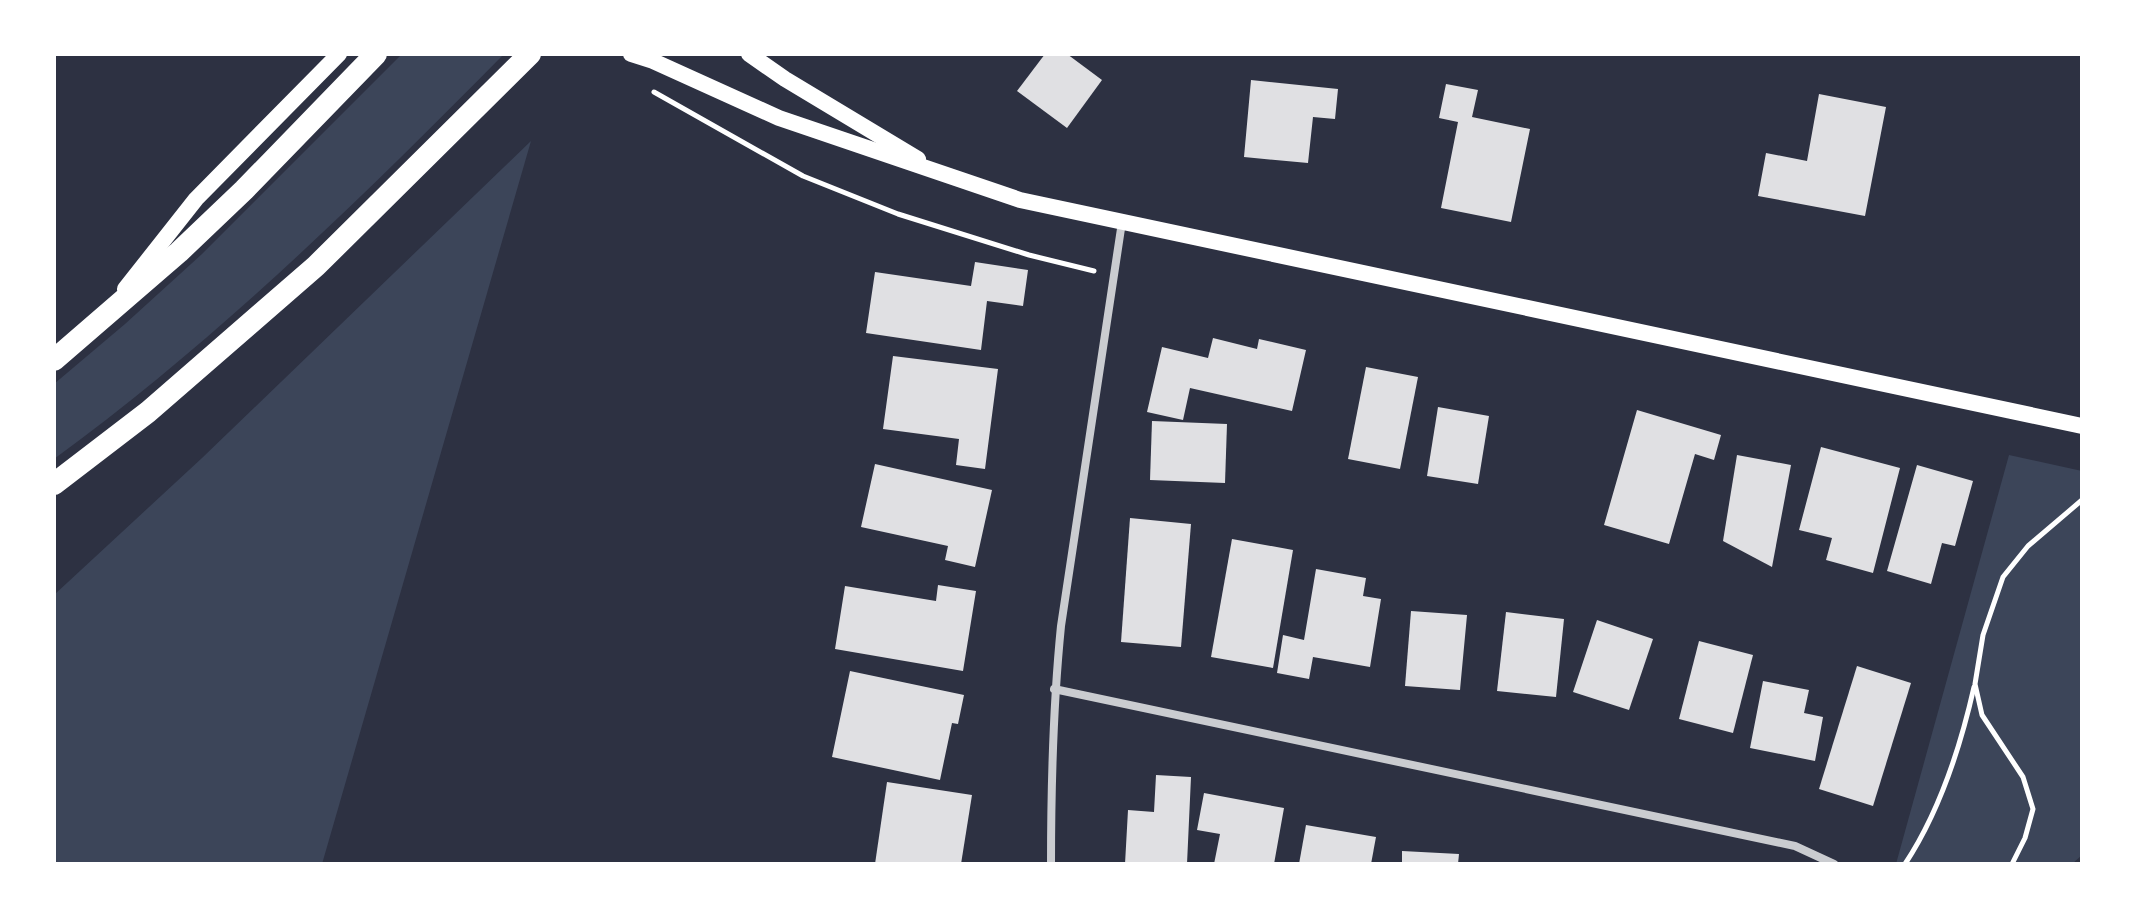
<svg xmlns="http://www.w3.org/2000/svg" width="2136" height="918" viewBox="0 0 2136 918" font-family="Overpass,sans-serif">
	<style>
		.green { fill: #3c4559 }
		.building { fill: #e0e0e3 }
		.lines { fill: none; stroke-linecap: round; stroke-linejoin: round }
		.path { stroke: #fff; stroke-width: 5 }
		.minor { stroke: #caccd0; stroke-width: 8 }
		.secondary { stroke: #fff; stroke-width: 16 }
		.trunk { stroke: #fff; stroke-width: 22 }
	</style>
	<rect width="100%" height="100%" fill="#2d3142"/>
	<g class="green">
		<path d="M 402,54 L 504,54 C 362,198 218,339 54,459 L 54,384 L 125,324 L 202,254 Z"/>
		<polygon points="531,141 322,864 54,864 54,595 202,458"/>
		<polygon points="2009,455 2082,471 2082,855 2072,864 1896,864"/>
	</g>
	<g class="building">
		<polygon points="1045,54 1067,54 1102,80 1067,128 1017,91"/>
		<polygon points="1251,80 1338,89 1335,119 1313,117 1308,163 1244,157"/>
		<polygon points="1446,84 1478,90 1472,117 1530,129 1511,222 1441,208 1458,122 1439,118"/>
		<polygon points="1819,94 1886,107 1865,216 1758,196 1766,153 1807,161"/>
		<polygon points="975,262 1028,270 1023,306 987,301 981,350 866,333 875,272 971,286"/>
		<polygon points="1213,338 1257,349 1259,339 1306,350 1292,411 1190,388 1183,420 1147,412 1162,347 1208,358"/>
		<polygon points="893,356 998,369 985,469 956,465 959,439 883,429"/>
		<polygon points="1366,367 1418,377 1400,469 1348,459"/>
		<polygon points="1438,407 1489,416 1478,484 1427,476"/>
		<polygon points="1637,410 1721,435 1714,460 1695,454 1669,544 1604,525"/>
		<polygon points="1152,421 1227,424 1225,483 1150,480"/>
		<polygon points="1821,447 1900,468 1873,573 1826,560 1832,538 1799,530"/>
		<polygon points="1737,455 1791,465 1772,567 1723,541"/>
		<polygon points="875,464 992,490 975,567 945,560 948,546 861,527"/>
		<polygon points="1917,465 1973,481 1955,546 1942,543 1931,584 1887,571"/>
		<polygon points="1130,518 1191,524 1181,647 1121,642"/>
		<polygon points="1232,539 1293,550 1273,668 1211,657"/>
		<polygon points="1316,569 1366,578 1363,596 1381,599 1370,667 1313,657 1309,679 1277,673 1283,635 1304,640"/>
		<polygon points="938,585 976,591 963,671 835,649 845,586 936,601"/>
		<polygon points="1411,611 1467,615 1460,690 1405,686"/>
		<polygon points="1506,612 1564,619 1556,697 1497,691"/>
		<polygon points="1597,620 1653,639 1629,710 1573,692"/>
		<polygon points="1699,641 1753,655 1733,733 1679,719"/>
		<polygon points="1857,666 1911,683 1873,806 1819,789"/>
		<polygon points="850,671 964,695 958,724 952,723 940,780 832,757"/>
		<polygon points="1763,681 1809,690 1804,713 1823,717 1815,761 1750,748"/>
		<polygon points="1156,775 1191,777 1187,864 1125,864 1128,810 1154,812"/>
		<polygon points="887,782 972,795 961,864 875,864"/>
		<polygon points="1204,793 1284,808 1274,864 1214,864 1220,834 1197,830"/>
		<polygon points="1306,825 1376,837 1371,864 1299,864"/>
		<polygon points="1402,851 1459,854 1458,864 1402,864"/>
	</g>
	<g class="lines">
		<g class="path">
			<polyline points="654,92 803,176 898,214 1029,255 1094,271"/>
			<path d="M 1905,864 C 1940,811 1960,749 1974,687"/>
			<polyline points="2012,864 2025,838 2033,809 2023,777 1982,715 1975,684 1983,635 2003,577 2028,546 2082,500"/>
		</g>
		<g class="minor">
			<polyline points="1054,689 1795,846 1834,864"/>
			<path d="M 1051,864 C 1051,784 1053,706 1061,626 L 1122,222"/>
		</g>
		<g class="secondary">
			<polyline points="631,54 653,61 779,118 1020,200 2082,426"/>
			<polyline points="749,54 785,79 918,159"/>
			<polyline points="125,289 196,199 339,54"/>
		</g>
		<g class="trunk">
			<polyline points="54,360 179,252 244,190 376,54"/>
			<polyline points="54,484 148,412 316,266 530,54"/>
		</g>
	</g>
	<rect width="2136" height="918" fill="none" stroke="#ffffff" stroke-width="112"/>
</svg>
